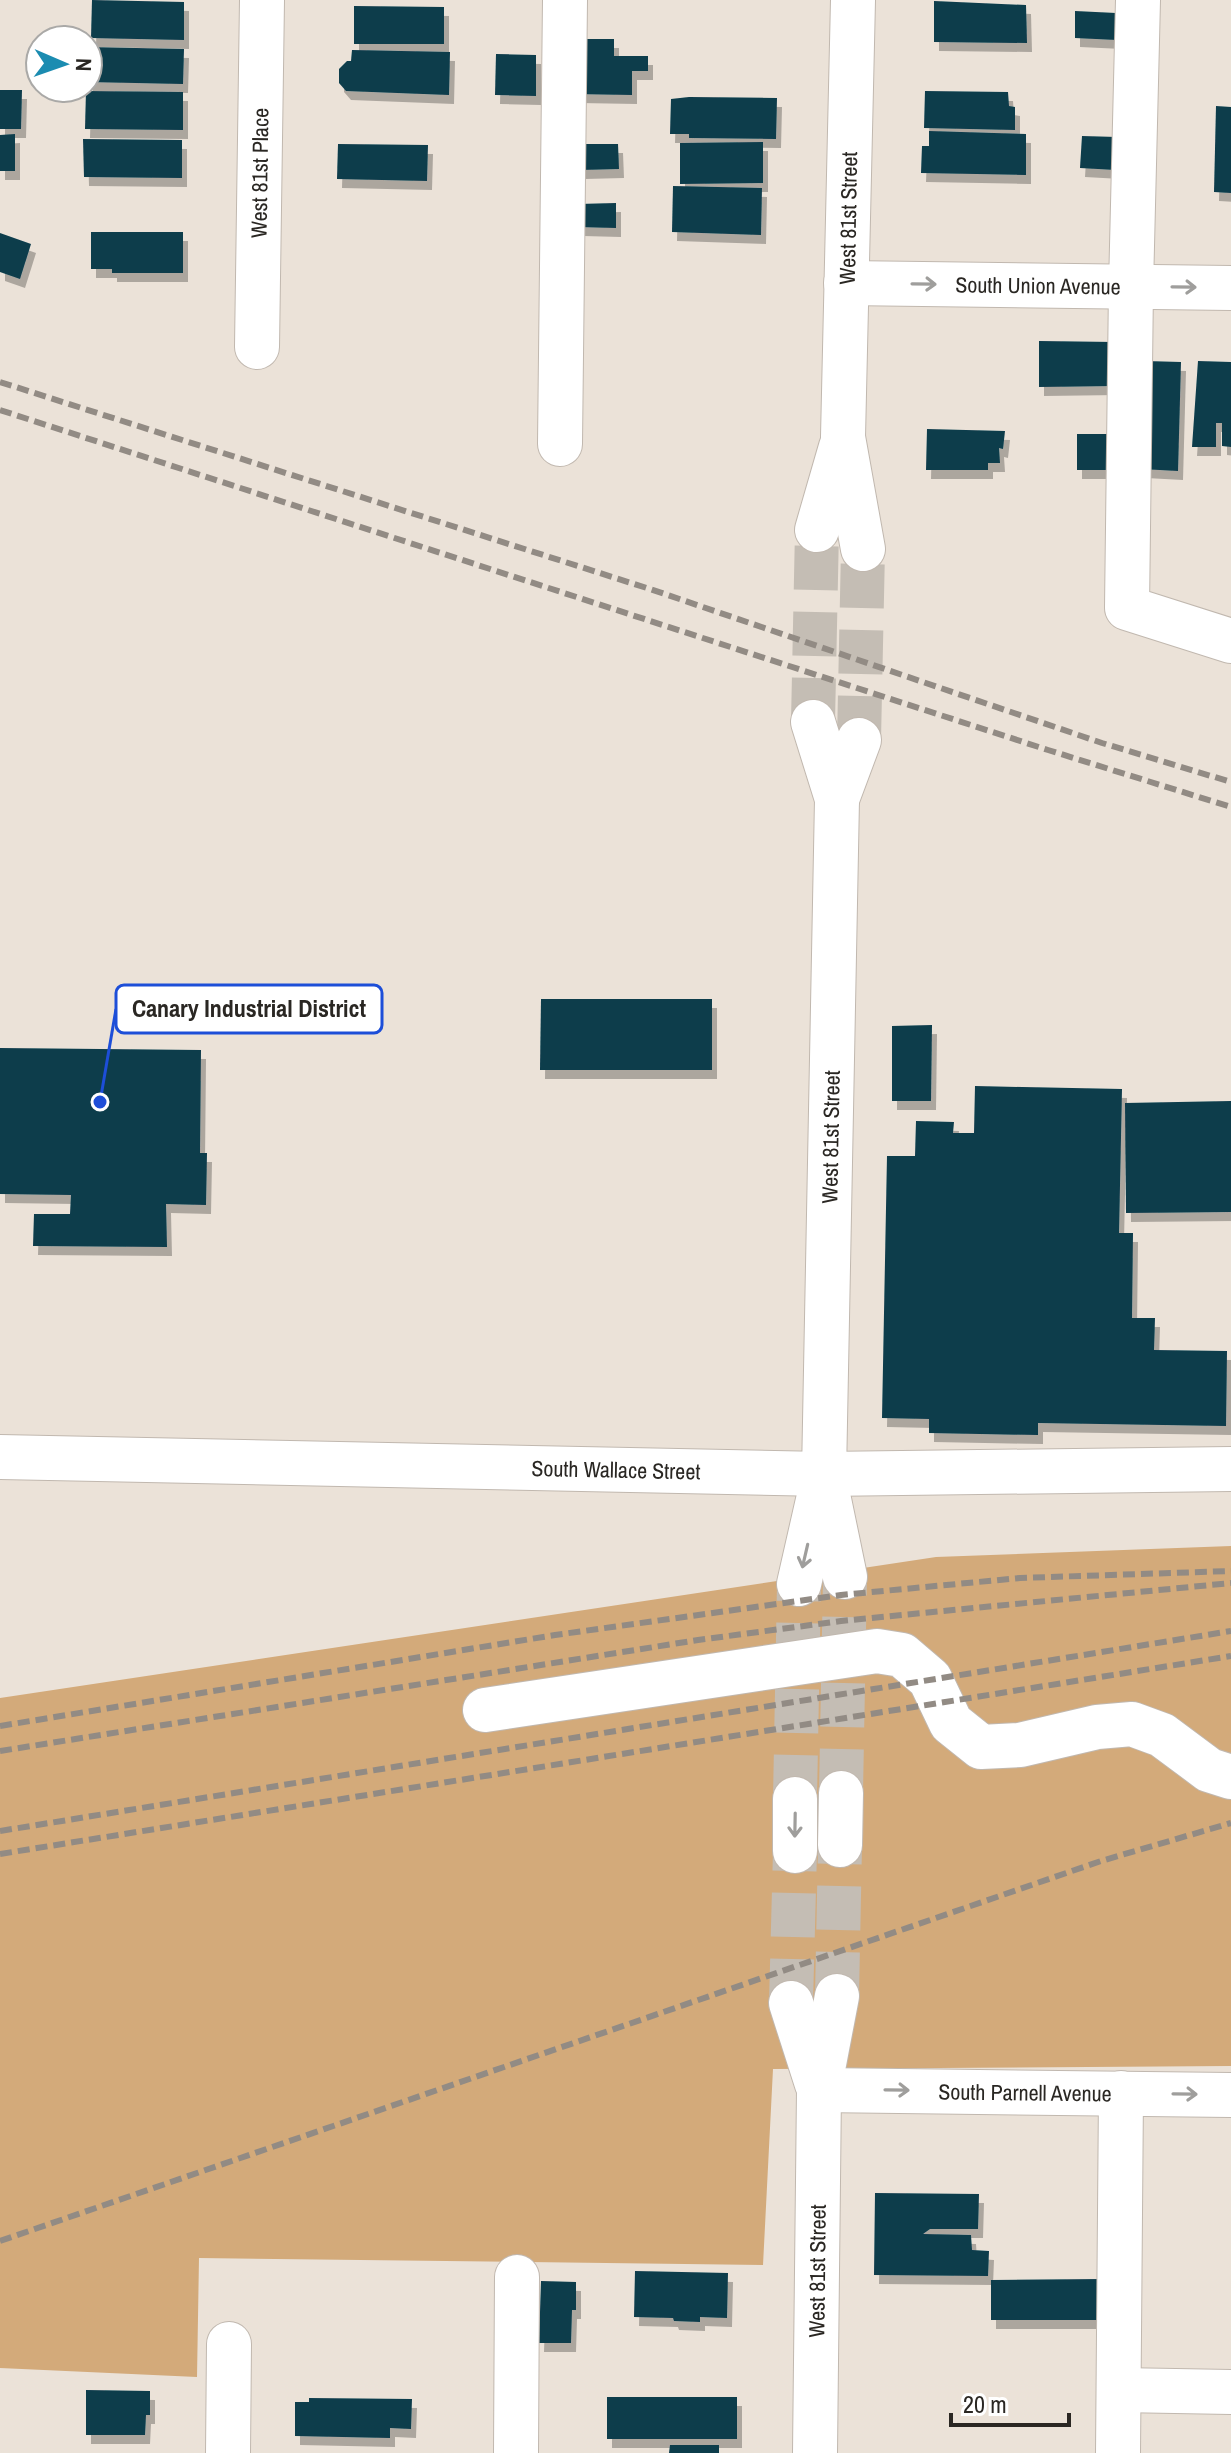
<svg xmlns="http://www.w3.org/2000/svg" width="1231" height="2453" viewBox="0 0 1231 2453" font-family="'Archivo Narrow',sans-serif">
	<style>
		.green { fill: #d3aa7a }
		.building { fill: #0a3c4c; filter: url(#shadow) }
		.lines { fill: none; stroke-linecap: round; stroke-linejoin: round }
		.minor-tunnel { stroke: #c4bdb4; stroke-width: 44; stroke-dasharray: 44 22; stroke-linecap: butt }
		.minor-casing { stroke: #c1b8af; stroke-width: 46 }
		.minor { stroke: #fff; stroke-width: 44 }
		.rail { stroke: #928b84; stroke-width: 6; stroke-dasharray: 12 6; stroke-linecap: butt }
		.oneway { stroke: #9f9e9c }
		.labels { text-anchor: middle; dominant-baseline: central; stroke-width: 8; stroke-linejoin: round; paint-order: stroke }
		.street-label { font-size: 22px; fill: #2a2723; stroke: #fff }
		.leader { fill: none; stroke: #1d4ed8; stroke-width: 3 }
		.callout-dot { fill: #1d4ed8; stroke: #fff; stroke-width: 3 }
		.callout { fill: #fff; stroke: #1d4ed8; stroke-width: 3 }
		.callout-label { font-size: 24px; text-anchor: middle; font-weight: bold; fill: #2a2723 }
	</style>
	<defs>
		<filter id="shadow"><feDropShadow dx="5" dy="9" stdDeviation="0" flood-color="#0004"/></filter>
	</defs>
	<rect width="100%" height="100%" fill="#ebe2d8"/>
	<polygon class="green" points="1231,1546 1231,2066 773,2069 763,2265 199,2258 197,2377 0,2368 0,1698 936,1557"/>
	<g class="building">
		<polygon points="92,0 184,2 184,40 91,38"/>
		<polygon points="934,1 1026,5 1027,43 934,42"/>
		<polygon points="354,6 444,7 444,44 354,44"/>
		<polygon points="1075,11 1116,13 1117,40 1075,38"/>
		<polygon points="575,39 614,39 614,56 648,56 648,71 632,71 632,95 574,94"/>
		<polygon points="88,47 184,49 183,84 88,82"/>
		<polygon points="352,50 450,52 449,95 346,91 339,83 339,69 347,61 351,61"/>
		<polygon points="496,54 536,55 536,96 495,95"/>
		<polygon points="0,90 22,90 21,129 0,129"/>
		<polygon points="86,91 183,92 183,130 85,129"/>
		<polygon points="925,91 1008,92 1009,106 1015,107 1015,130 924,128"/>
		<polygon points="689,97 777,98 776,139 689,138 689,134 670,134 671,99"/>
		<polygon points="1216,106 1231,107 1231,193 1214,192"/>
		<polygon points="929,131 1026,134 1026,175 921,173 922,146 929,146"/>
		<polygon points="15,134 15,171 0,171 0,135"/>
		<polygon points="1082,136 1117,137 1116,170 1080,168"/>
		<polygon points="83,139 182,140 182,178 84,177"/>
		<polygon points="763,142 763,183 680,184 680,143"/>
		<polygon points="338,144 428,145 427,181 337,179"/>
		<polygon points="580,144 618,144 619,169 580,170"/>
		<polygon points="673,186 762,188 761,235 672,232"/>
		<polygon points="616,203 616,228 578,227 578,204"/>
		<polygon points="91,232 183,232 183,273 112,273 112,269 91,269"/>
		<polygon points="0,233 31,244 20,279 0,272"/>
		<polygon points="1039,341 1114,342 1114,386 1039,387"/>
		<polygon points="1145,361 1181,362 1178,471 1141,469"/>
		<polygon points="1198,361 1231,362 1231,447 1222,446 1222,423 1216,423 1216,447 1192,447"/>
		<polygon points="927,429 1005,431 1003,449 999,448 1000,463 988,463 988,470 926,470"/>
		<rect x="1077" y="434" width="38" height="36"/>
		<polygon points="541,999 712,999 712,1070 540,1070"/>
		<polygon points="932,1025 931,1101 892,1101 892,1026"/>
		<polygon points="0,1048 201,1050 200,1153 207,1153 206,1205 166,1204 167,1247 33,1246 34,1214 70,1214 71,1195 0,1194"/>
		<polygon points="975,1086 1122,1089 1119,1233 1133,1233 1132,1318 1155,1318 1154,1350 1227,1351 1226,1426 1038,1423 1038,1435 929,1433 929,1419 882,1418 887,1156 915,1156 916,1121 954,1122 953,1133 974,1133"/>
		<polygon points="1231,1101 1231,1212 1126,1213 1125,1103"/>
		<polygon points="875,2193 979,2194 978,2229 930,2229 923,2234 971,2235 972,2250 989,2251 988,2276 874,2275"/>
		<polygon points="635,2271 728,2273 727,2318 700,2317 700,2322 674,2321 673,2318 634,2317"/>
		<polygon points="1103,2279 1103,2320 991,2320 991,2280"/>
		<polygon points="541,2281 576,2282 576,2310 572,2310 571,2343 539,2343"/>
		<polygon points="86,2390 150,2391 150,2415 146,2415 145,2435 86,2435"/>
		<rect x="607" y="2397" width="130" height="42"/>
		<polygon points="309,2398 412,2399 411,2429 390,2428 390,2438 295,2436 295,2402 309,2402"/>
		<polygon points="670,2445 719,2445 719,2453 669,2453"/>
	</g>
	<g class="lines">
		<g class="minor-tunnel">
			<polyline points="813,722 817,530"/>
			<polyline points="859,740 863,549"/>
			<polyline points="841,1793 845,1577"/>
			<polyline points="795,1799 799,1584"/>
			<polyline points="837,1996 840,1845"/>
			<polyline points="791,2003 795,1851"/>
		</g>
		<defs>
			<g id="minor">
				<polyline points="853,0 843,437 863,549"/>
				<polyline points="1138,0 1131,287 1127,608 1231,641"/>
				<path id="s1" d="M 846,283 L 1231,288"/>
				<path id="s2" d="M 257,347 L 262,0"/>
				<polyline points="560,444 565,0"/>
				<polyline points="817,530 841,447"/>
				<polyline points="837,799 859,740"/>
				<path id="s3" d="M 0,1457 L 824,1474 L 1231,1469"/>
				<polyline points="827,1490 845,1577"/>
				<path id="s4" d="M 799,1584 L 824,1474 L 837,799 L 813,722"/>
				<polyline points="485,1710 877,1651 902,1655 930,1679 951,1723 981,1747 1020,1745 1097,1727 1132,1724 1162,1735 1209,1770 1231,1777"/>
				<polyline points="840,1845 841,1793"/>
				<polyline points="795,1851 795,1799"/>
				<polyline points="791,2003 817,2084"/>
				<path id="s5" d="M 819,2090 L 1231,2095"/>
				<polyline points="1119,2390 1231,2392"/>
				<polyline points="228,2453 229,2344"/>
				<polyline points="516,2453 517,2277"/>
				<path id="s6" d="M 815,2453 L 819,2090 L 837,1996"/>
				<polyline points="1118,2453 1121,2093"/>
			</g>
		</defs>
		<use href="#minor" class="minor-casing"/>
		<use href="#minor" class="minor"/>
		<g class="rail">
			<polyline points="0,382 650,589 1102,743 1231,782"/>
			<polyline points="0,410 1048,750 1231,807"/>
			<polyline points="0,1726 555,1635 841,1595 1020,1578 1231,1571"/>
			<polyline points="0,1751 698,1640 841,1621 1231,1583"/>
			<polyline points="0,1831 1231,1631"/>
			<polyline points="0,1854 1231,1656"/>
			<polyline points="0,2241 1101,1861 1231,1823"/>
		</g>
	</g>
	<defs><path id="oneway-shaft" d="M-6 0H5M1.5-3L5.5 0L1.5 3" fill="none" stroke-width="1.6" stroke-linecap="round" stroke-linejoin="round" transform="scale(2)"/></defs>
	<g class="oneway">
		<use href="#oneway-shaft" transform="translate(924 284) rotate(1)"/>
		<use href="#oneway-shaft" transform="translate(1184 287) rotate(1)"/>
		<use href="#oneway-shaft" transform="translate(805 1556) rotate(103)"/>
		<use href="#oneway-shaft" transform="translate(795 1825) rotate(91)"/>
		<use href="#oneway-shaft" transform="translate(897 2090) rotate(1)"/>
		<use href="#oneway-shaft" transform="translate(1185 2094) rotate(1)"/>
	</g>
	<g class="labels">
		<g class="street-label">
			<text stroke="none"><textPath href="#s2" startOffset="174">West 81st Place</textPath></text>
			<text transform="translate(848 218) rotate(-89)">West 81st Street</text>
			<text stroke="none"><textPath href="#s1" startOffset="192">South Union Avenue</textPath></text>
			<text stroke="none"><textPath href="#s4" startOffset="450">West 81st Street</textPath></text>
			<text stroke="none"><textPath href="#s3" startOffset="616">South Wallace Street</textPath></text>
			<text stroke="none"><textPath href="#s5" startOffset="206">South Parnell Avenue</textPath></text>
			<text stroke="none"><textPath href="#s6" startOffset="182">West 81st Street</textPath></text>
		</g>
	</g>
	<path class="leader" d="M100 1102L116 1009"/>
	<circle class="callout-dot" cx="100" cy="1102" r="8"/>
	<rect class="callout" x="116" y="985" width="266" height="48" rx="8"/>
	<g class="callout-label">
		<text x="249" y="1017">Canary Industrial District</text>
	</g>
	<g transform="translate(64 64) rotate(92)"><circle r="38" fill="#ffffff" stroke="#aaa9a7" stroke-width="2"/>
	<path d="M0-6L14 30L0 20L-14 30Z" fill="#1b8cb1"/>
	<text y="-12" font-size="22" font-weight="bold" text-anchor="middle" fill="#2a2723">N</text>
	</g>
	<path d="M951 2413v12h118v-12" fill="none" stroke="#2a2723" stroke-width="4"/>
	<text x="963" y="2413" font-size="24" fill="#2a2723" stroke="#ffffff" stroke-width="6" paint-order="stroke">20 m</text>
</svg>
